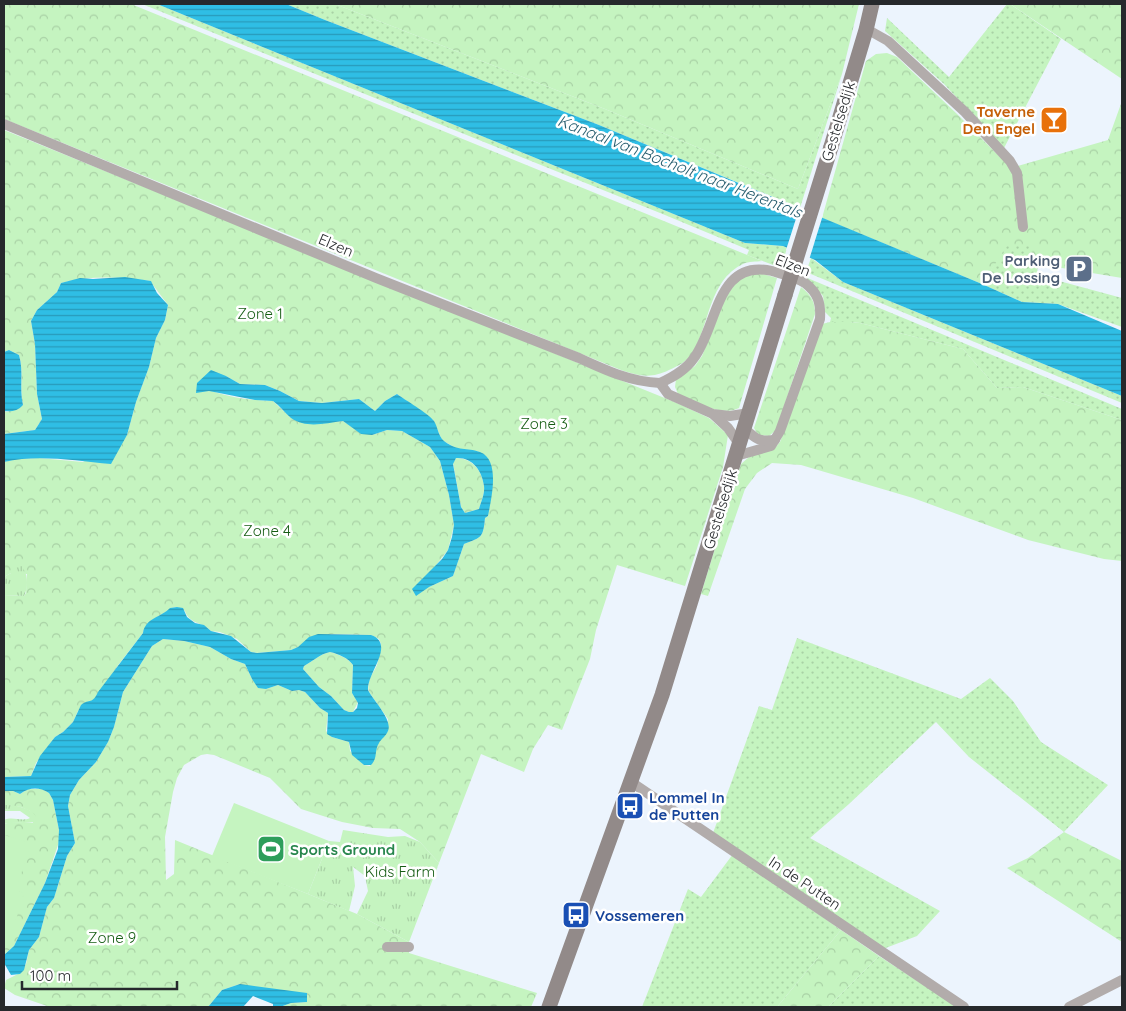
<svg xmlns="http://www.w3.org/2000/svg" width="1126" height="1011" viewBox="0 0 1126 1011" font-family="Quicksand,sans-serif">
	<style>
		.grass { fill: url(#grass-dots) }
		.forest { fill: url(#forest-crowns); fill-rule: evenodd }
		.park { fill: url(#park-tufts) }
		.pitch { fill: #c5f4c0 }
		.water { fill: url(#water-rules); fill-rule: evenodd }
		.pier { fill: #ecf4fd }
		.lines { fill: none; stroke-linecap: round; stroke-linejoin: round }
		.street { stroke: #b2acab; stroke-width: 10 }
		.secondary { stroke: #928a89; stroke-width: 15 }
		.secondary-bridge { stroke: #928a89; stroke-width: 15 }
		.labels { text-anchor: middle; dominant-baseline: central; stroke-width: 5; stroke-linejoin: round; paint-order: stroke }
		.food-label { font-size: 15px; font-weight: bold; fill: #c56008; stroke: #fff; text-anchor: end }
		.street-label { font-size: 15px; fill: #26292c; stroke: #fff }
		.service-label { font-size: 15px; font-weight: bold; fill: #4e5e75; stroke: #fff; text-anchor: end }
		.park-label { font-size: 15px; fill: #165d14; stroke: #fff }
		.transit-label { font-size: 15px; font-weight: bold; fill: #164399; stroke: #fff; text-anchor: start }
		.leisure-label { font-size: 15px; font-weight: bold; fill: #27864d; stroke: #fff; text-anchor: start }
		.water-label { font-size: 16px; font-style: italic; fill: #295f70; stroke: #fff }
	</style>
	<defs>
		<pattern id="grass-dots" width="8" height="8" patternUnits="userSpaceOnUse" patternTransform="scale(1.25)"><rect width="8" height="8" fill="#c5f4c0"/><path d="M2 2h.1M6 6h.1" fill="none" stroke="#a9d1a5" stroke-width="1.8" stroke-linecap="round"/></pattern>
		<pattern id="forest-crowns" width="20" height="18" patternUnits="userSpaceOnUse" patternTransform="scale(1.25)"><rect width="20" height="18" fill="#c5f4c0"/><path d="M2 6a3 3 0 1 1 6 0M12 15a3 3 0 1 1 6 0" fill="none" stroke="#a9d1a5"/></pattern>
		<pattern id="park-tufts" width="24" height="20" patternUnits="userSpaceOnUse" patternTransform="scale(1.25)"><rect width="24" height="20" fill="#c5f4c0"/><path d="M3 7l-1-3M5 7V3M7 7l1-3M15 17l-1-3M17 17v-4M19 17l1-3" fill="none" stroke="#a9d1a5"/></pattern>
		<pattern id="water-rules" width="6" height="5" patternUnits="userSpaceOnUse" patternTransform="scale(1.25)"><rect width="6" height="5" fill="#2fbee5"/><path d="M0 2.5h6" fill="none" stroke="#289aba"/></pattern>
	</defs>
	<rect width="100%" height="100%" fill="#ecf4fd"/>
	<g class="grass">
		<polygon points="142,4 157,4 745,243 783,246 787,248 781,268 747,255 749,250 665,215"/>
		<polygon points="286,4 335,4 605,109 798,189 842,74 800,208 599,125 325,20"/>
		<polygon points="1007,4 1010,4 1061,39 1004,148 944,84 885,31 887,18 949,77"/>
		<polygon points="1006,246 1032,246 1038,264 1037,275 1122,298 1122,327 1058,304 1022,302 982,284"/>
		<polygon points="811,258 843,282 1122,396 1122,403 806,272"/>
		<polygon points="805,277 1122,409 1122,420 1023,387 997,388 963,349 860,323 850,322 830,322 831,318 825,312 823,296"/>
		<polygon points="797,638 961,699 990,678 1013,701 1041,742 1108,785 1064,832 969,757 936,722 849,804 810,838 940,911 917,936 883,949 713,833 759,706 772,710"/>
		<polygon points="733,854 841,930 777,1007 642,1007 688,889 701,897"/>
		<polygon points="879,956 957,1007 828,1007"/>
	</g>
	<g class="forest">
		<path d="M 4,4 L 131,4 L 762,261 C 756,262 749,261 743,264 C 709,280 710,323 693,352 C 688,361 678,366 669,370 C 651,379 639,376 621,370 L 4,119 Z"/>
		<polygon points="335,4 859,4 842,74 798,189 605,109"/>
		<polygon points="1010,4 1122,4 1122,79"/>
		<polygon points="887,53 897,57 956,113 1011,168 1108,140 1122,101 1122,278 1038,264 1031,246 1007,246 982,284 822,218 866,61 876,54"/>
		<path d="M 4,130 L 677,403 L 709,418 L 728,435 L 723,467 L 685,586 L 617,565 L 596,630 L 590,659 L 562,730 L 548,725 L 533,749 L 524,772 L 481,754 L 439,863 L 420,842 L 400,829 L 373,828 L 342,822 L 301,809 L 270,778 L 214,755 L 207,754 L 201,755 L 184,765 L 177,778 L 173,792 L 165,837 L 166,880 L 174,874 L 175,840 L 357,914 L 409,942 L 409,953 L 537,993 L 531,1007 L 280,1007 L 291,1003 L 307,1002 L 240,984 L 222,990 L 208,1007 L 50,1007 L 15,995 L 4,988 L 6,980 L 20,973 L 26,964 L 29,950 L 39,937 L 47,907 L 54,898 L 67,856 L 75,843 L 68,806 L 70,795 L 79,780 L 96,762 L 108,742 L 114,727 L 123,692 L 152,646 L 163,639 L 184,641 L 210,647 L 231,659 L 245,664 L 252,679 L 266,689 L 278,685 L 292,691 L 299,690 L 305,692 L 320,708 L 328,713 L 326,731 L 332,737 L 349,742 L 350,751 L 364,765 L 370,766 L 378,743 L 388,731 L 388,719 L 369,692 C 366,681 373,674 377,665 C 379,658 380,651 381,644 L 379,639 L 371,635 L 331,634 L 291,650 L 257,653 L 251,652 L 237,639 L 220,632 L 211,631 C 203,622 189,624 185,611 L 177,607 L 171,608 C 164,615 145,620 143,633 L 119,664 L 96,698 L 78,711 L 73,722 L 63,732 L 55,737 L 36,763 L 31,776 L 4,777 L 4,595 L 24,596 L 26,593 L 27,574 L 11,573 L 4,577 L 4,580 L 4,462 L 16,459 L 39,458 L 83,462 L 127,435 L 136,402 L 149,367 L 156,338 L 165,320 L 168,305 L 150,281 C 121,277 90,275 61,283 L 57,292 L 37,310 L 31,321 L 35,344 L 37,394 L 42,419 L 35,430 L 4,434 L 4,411 L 7,412 L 23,405 C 19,387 24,372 19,355 L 9,350 L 4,352 ZM 226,376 L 240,384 L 265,385 L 280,391 L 299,401 L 322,403 L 359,399 L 375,411 L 385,401 L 397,394 L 433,420 L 442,440 L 457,449 L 480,452 L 488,516 L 485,518 C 483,538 482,537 464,544 L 453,576 L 429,587 L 433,569 L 448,550 L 454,525 L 449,495 L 440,461 L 430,447 L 402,431 L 387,430 L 372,435 L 352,427 L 343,421 L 330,422 L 290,417 L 273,401 C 248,400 219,397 197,384 L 204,378 Z"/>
		<path d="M 759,273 L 777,278 L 739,408 C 720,417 696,402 678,394 L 675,387 L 676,379 L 695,366 L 702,356 L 725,299 L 735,283 L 744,277 Z"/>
		<path d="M 801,287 C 811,295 815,301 815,314 L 776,430 L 769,436 L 758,435 L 754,428 Z"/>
		<polygon points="830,322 850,322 860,323 963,349 997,388 1023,387 1122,420 1122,561 1104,559 1028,540 913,498 801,465 772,463 757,473 745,489 708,596 701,594 741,464 749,457 775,448 780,442 822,324"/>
		<path d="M 456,458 C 472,458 482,470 484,486 C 485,494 481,502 479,509 L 465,513 L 461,507 L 453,463 Z"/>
		<path d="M 330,652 C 338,654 348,658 353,665 L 352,693 L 358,702 L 353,712 L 349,712 L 344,710 L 331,696 L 319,687 L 303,669 L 304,666 C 313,661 320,654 330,652 Z"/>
		<polygon points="28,789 42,789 49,793 53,800 59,830 59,842 45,883 14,946 4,955 4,824 11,822 33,823 30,811 21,807 4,805 4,791 13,791 20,794"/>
		<polygon points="1064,832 1122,861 1122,942 1007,868 1028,858"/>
		<polygon points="841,930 879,956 828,1007 777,1007"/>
	</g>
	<g class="park">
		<path d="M 12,565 L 24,566 L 24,570 C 28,576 28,589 24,596 L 4,595 L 4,577 L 11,573 Z"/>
		<path d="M 4,805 C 15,805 31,807 37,818 L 37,821 C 26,825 15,821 4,824 L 4,820 C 13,816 22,822 30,818 L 20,811 L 4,811 Z"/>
		<polygon points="343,830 388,837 405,836 420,842 439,863 409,942 357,914 368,891 365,876 353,867 355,886 349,911 308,894 329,841 340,842"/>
	</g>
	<g class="pitch">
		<polygon points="234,803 329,841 308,894 212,856"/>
		<polygon points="4,835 31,843 16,890 24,893 9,943 4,942"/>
	</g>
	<g class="water">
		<polygon points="157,4 286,4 325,20 599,125 982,284 1022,302 1058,304 1122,331 1122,396 843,282 815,260 783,246 745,243"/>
		<path d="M 125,277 L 151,281 L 157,293 L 168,305 L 165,320 L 156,338 L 149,367 L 136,402 L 127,435 L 111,464 C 75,461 39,454 4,462 L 4,434 L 35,430 L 42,419 L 37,394 L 35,344 L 31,321 L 37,310 L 57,292 L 61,283 L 80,278 L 93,279 Z"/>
		<path d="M 9,350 L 19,355 C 24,372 19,387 23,405 C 18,411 11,412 4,411 L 4,352 Z"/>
		<path d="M 211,370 L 226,376 L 240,384 L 265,385 L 280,391 L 299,401 L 322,403 L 359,399 L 375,411 L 385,401 L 397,394 C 405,400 428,413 434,421 C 438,427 438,436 444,441 C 459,452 466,447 480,452 C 501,460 491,500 488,516 L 485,518 C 483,538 482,537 464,544 L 453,576 L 429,587 L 416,596 L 412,589 L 442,559 L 448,550 L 452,537 L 454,525 L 449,495 L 440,461 L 430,447 L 402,431 L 387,430 L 372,435 L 361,434 L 343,421 C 325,423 307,429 291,418 C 285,413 280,406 273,401 L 255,400 L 209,391 L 196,393 L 197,383 ZM 456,458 C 472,457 482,470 484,486 C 485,494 481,502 479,509 L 465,513 L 461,507 L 453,464 Z"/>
		<path d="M 177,607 L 183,608 L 187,617 L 195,623 L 204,625 L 211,631 L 231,636 L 251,652 L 257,653 L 291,650 L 298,647 L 309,637 L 318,634 L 371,635 C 396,644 367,673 368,690 C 373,700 393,720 388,731 C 386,736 381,739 379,743 C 374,751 378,758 371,765 L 364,765 L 352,755 L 349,742 L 332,737 L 327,734 L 328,713 L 320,708 L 305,692 L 299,690 L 292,691 L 278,685 L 266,689 L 258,688 L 252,679 L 245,664 L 231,659 L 210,647 L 184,641 L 163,639 L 152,646 L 123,692 L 114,727 L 108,742 L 96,762 L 79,780 L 70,795 L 68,806 L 75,843 L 67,856 L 54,898 L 47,907 L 39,937 L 29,950 L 24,970 L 20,974 L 11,975 L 4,963 L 4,955 L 14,946 L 45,883 L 58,849 L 59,830 L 53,800 L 49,793 C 39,787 30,787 20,794 L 13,791 L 4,791 L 4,777 L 31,776 L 40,756 L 55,737 L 63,732 L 73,722 L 81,705 C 90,698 92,705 98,692 L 143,633 C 145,618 162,617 170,608 ZM 330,652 C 339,654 348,658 353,665 L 352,693 L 358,703 L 357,708 L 353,712 L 349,712 L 344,710 L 331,696 L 319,687 L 303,669 L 304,666 C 313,661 320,654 330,652 Z"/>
		<polygon points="240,984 307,993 307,1002 291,1003 280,1007 273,1007 273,1004 253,996 243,1007 208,1007 222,990"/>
	</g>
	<polygon class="pier" points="800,206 823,215 809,260 786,250"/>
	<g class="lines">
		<g class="street">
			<polyline points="866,30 872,32 888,41 965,112 1010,161 1017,173 1023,227"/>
			<path d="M 4,124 L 376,278 L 579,358 C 605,370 631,382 660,383 L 668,394 L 713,414 L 730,416 L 749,413"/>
			<path d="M 660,383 C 673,377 686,370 694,358 C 718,326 716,258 772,271 C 782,274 796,277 805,283 C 818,293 821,303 820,319 L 780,431 L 771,446 L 736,456"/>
			<polyline points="714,415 728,428 740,445"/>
			<path d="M 745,429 C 756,439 759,442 775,440"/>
			<polyline points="631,782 964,1007"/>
			<polyline points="387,947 409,947"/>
			<polyline points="1069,1007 1122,980"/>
		</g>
		<g class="secondary">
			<polyline points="831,147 866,30 872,4"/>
			<polyline points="549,1007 662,695 785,295"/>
		</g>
		<polyline class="secondary-bridge" points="785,295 831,147"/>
	</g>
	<defs>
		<symbol id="bar-square" viewBox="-11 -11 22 22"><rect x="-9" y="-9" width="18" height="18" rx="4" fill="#e8710a" stroke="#fff"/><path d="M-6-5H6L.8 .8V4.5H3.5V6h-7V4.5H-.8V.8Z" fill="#fff"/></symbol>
		<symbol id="parking-square" viewBox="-11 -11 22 22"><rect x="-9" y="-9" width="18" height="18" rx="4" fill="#5c6f8a" stroke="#fff"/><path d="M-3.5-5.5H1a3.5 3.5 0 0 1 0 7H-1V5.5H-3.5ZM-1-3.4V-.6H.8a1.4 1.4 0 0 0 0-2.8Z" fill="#fff"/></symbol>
		<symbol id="bus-square" viewBox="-11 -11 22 22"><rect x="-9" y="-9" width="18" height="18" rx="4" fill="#1a4fb4" stroke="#fff"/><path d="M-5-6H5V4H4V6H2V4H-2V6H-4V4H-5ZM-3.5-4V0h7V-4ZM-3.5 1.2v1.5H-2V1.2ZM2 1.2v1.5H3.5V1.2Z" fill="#fff"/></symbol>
		<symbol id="stadium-square" viewBox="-11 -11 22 22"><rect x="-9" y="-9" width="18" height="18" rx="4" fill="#2e9e5b" stroke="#fff"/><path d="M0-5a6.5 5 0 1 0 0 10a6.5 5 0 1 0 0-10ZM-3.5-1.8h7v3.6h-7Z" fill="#fff"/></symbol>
	</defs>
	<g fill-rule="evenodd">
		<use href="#bar-square" x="1038" y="104" width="32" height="32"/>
		<use href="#parking-square" x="1063" y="253" width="32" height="32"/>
		<use href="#bus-square" x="614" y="790" width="32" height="32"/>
		<use href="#stadium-square" x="255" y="833" width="32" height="32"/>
		<use href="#bus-square" x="560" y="899" width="32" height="32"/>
	</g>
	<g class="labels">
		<g class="food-label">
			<text x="1035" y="111">Taverne<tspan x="1035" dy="17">Den Engel</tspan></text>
		</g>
		<g class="street-label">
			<text transform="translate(838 121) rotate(-73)">Gestelsedijk</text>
			<text transform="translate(336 245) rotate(23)">Elzen</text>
			<text transform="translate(793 265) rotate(21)">Elzen</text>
			<text transform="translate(720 509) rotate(-73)">Gestelsedijk</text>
			<text transform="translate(805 883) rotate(34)">In de Putten</text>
		</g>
		<g class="service-label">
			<text x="1060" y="260">Parking<tspan x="1060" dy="17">De Lossing</tspan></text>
		</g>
		<g class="park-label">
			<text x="260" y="313">Zone 1</text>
			<text x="544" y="423">Zone 3</text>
			<text x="267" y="530">Zone 4</text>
			<text x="400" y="871">Kids Farm</text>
			<text x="112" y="937">Zone 9</text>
		</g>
		<g class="transit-label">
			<text x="649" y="797">Lommel In<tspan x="649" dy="17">de Putten</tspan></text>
			<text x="595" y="915">Vossemeren</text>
		</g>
		<g class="leisure-label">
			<text x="290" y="849">Sports Ground</text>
		</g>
		<g class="water-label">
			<text transform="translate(680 166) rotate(21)">Kanaal van Bocholt naar Herentals</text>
		</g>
	</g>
	<rect width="1126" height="1011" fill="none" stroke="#26292c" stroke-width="10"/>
	<path d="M22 981v8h155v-8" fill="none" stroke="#26292c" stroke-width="2.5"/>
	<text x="30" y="981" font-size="15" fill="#26292c" stroke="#ffffff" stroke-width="4" paint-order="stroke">100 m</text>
</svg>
